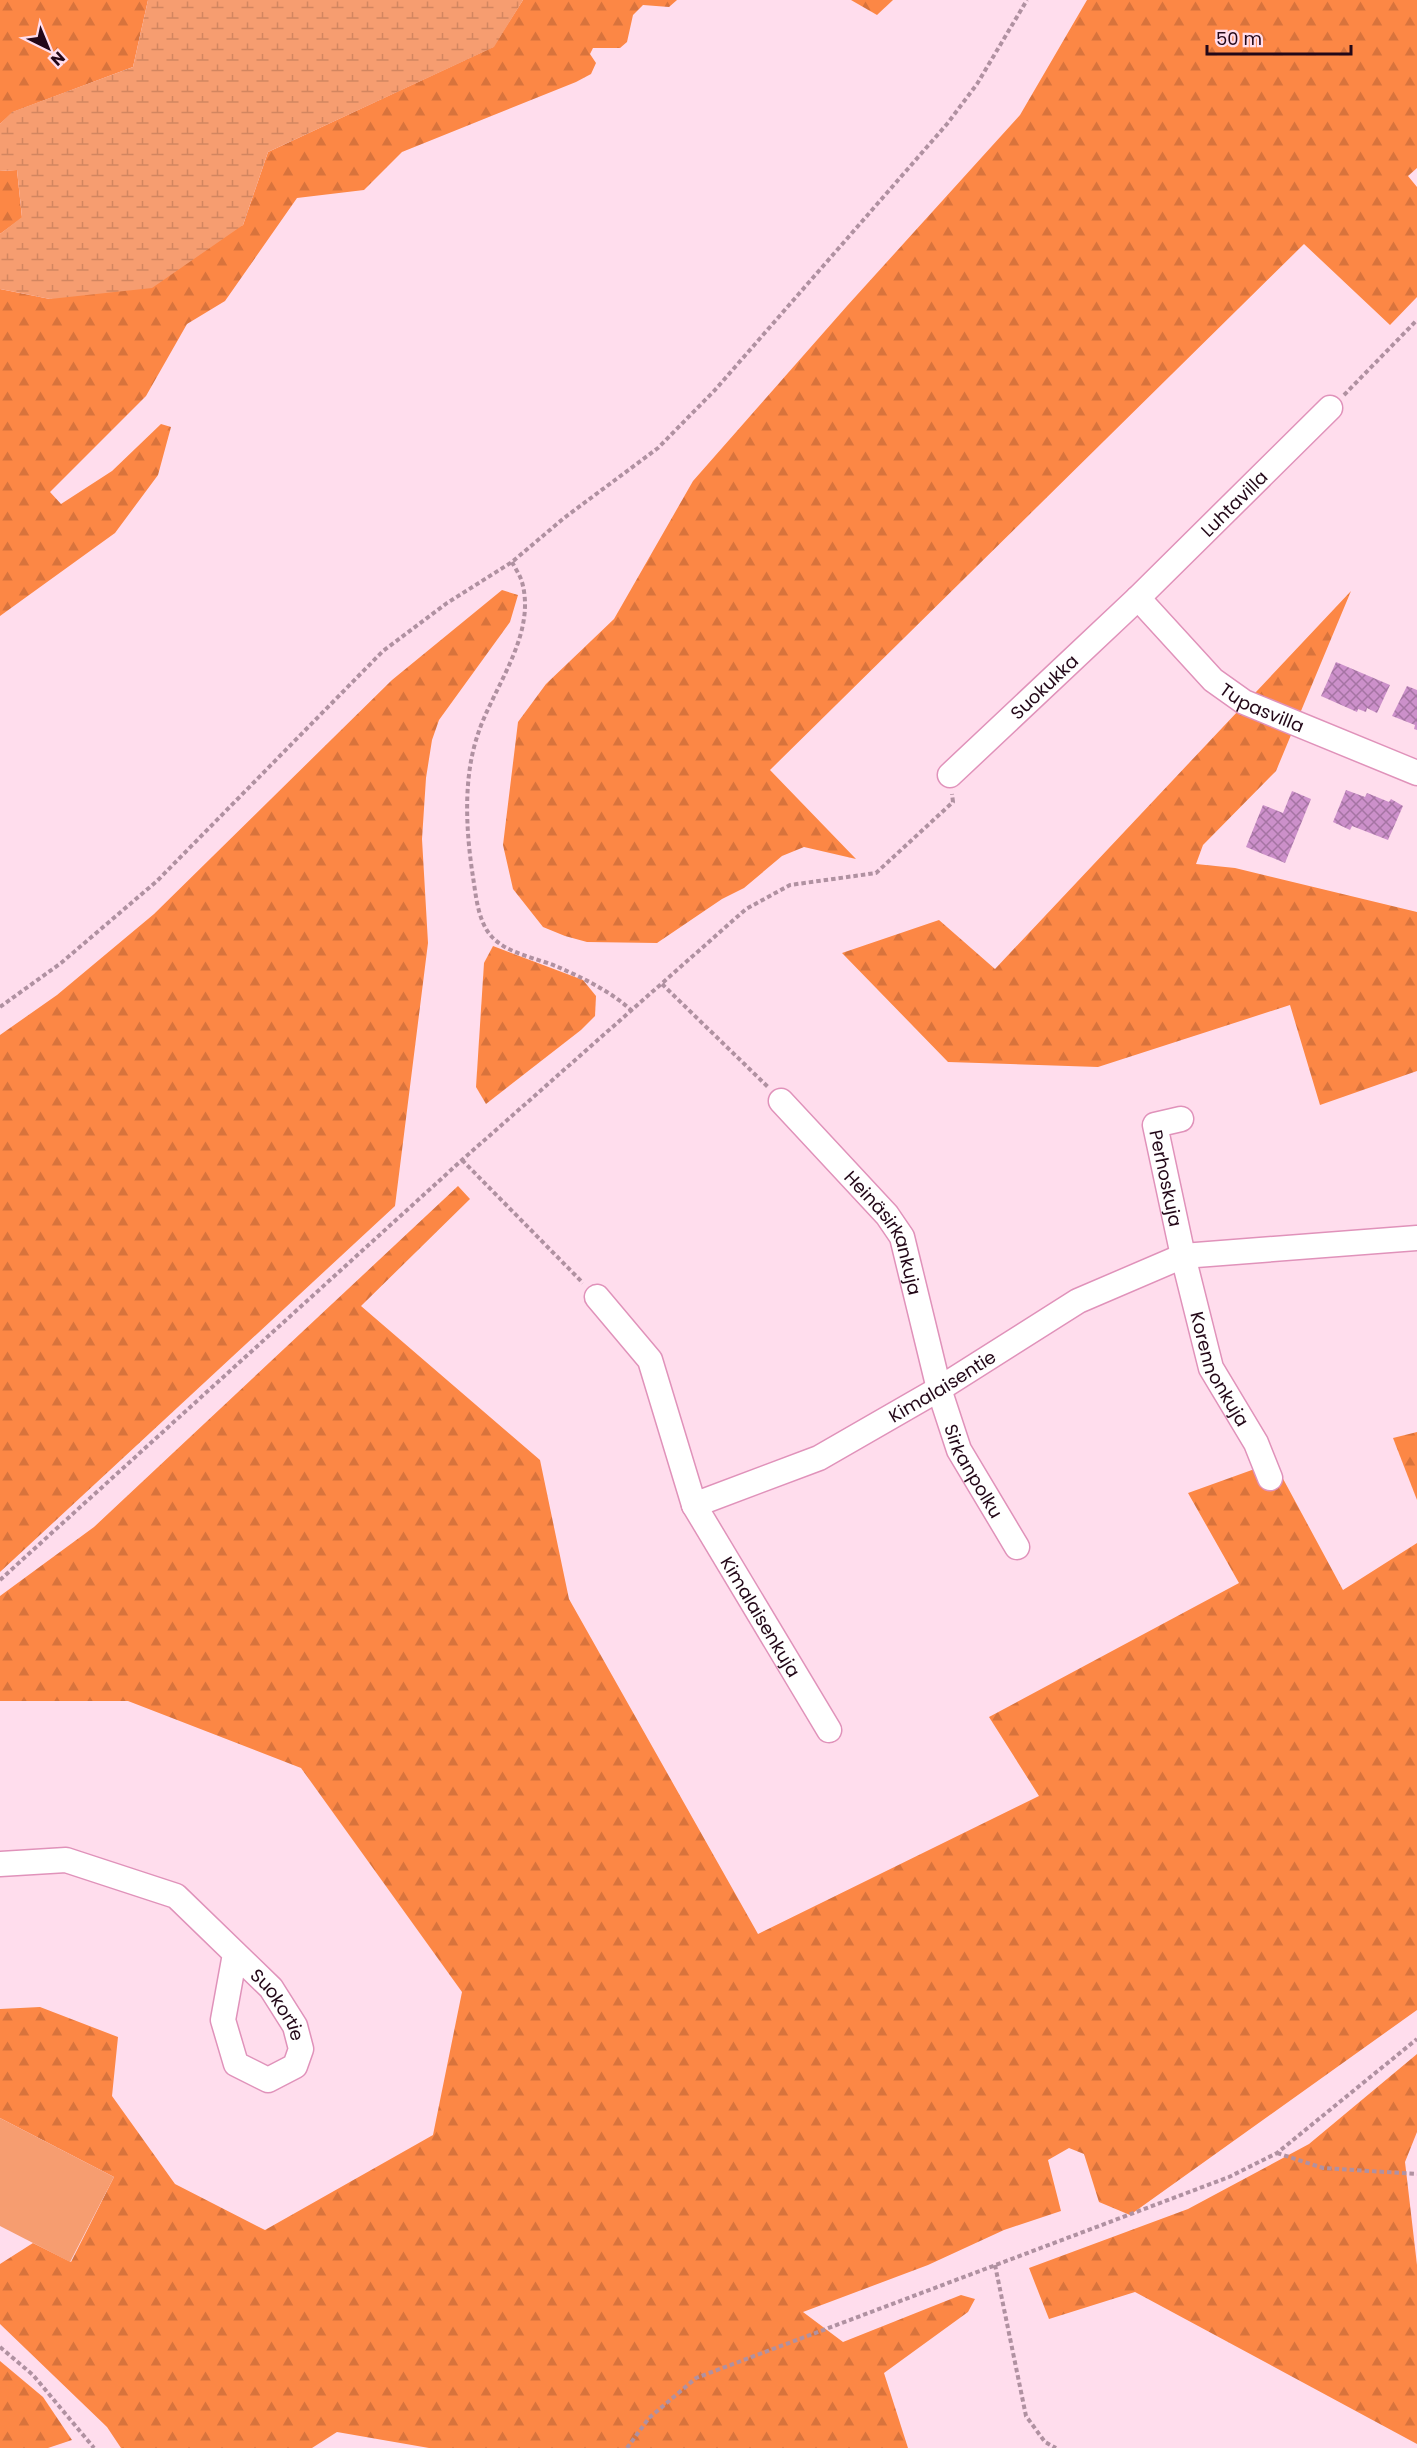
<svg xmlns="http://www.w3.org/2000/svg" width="1417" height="2448" viewBox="0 0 1417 2448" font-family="Poppins,sans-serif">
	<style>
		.forest { fill: url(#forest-firs) }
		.wetland { fill: url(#wetland-marsh) }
		.pitch { fill: #f69d70 }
		.building { fill: url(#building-cross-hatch) }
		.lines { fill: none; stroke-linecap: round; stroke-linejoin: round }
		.minor-casing { stroke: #e092ba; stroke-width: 27 }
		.path { stroke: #b091a1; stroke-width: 4; stroke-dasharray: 4.5 3; stroke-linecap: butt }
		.minor { stroke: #fff; stroke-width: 24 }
		.labels { text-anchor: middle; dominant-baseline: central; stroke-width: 4.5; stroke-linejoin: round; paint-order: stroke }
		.street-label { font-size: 18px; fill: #230818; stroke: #ffdded }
	</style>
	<defs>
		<pattern id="forest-firs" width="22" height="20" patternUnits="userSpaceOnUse" patternTransform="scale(1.5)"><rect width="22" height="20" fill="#fc8745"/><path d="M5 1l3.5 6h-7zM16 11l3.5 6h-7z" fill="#d8733c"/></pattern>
		<pattern id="wetland-marsh" width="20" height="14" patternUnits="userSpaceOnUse" patternTransform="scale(1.5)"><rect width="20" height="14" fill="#f69d70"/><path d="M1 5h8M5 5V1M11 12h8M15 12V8" fill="none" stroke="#d38660"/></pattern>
		<pattern id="building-cross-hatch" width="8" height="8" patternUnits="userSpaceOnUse" patternTransform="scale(1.5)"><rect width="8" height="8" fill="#cc90ca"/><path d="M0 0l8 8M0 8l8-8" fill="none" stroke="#a574a3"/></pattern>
	</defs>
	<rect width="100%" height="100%" fill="#ffdded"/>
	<g class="forest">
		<polygon points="0,0 148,0 133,67 13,112 0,124"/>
		<polygon points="523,0 677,0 669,7 643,5 633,15 627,42 620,48 593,48 590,54 596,63 591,74 576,82 402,152 364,190 297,198 225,301 187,324 146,396 50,492 61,504 112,471 161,424 171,427 158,475 115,533 0,616 0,289 50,299 243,225 268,152 493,47"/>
		<polygon points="851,0 893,0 877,15"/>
		<polygon points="1087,0 1417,0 1417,168 1408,176 1417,187 1417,297 1390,325 1304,244 770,770 856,859 804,847 782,856 744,888 722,899 657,943 587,942 565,936 543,927 513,889 503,845 518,722 546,684 614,619 693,481 847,306 1020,115"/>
		<polygon points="17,170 22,218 0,234 0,171"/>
		<polygon points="502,590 518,595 510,622 439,720 432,740 426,778 422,839 428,943 395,1206 0,1572 0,1035 57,995 154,914 392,680"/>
		<polygon points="1351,591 1276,771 1203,845 1196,864 1235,868 1417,912 1417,1071 1320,1105 1290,1005 1098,1067 948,1062 842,953 939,920 995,969"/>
		<polygon points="493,946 583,980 596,996 595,1016 581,1030 486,1104 476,1087 484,963"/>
		<polygon points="458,1186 470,1199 361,1306 540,1460 569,1599 758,1934 1039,1796 989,1717 1239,1583 1188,1493 1274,1462 1343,1590 1417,1543 1417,2010 1130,2215 1099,2202 1084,2154 1069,2148 1048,2160 1061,2211 1004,2230 928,2265 803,2312 843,2342 961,2295 975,2299 968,2312 884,2373 908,2448 429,2448 337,2432 312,2448 121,2448 107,2427 0,2324 0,2264 33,2243 71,2262 114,2177 0,2118 0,2009 40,2007 118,2037 112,2096 175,2184 265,2230 433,2135 462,1992 301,1768 128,1701 0,1701 0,1596 94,1527"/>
		<polygon points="1417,1432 1417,1500 1393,1438"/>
		<polygon points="1417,2054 1417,2132 1405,2162 1417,2265 1417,2444 1135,2292 1049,2319 1029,2268 1188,2209 1309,2144"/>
		<polygon points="0,2361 43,2397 72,2440 48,2448 0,2448"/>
	</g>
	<polygon class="wetland" points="148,0 523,0 494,47 268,152 243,225 152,288 50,299 0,289 0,234 22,217 17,170 0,171 0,124 12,112 133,67"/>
	<polygon class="pitch" points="0,2118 114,2177 70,2262 0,2226"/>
	<g class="building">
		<polygon points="1336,662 1390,685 1377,713 1367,708 1366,712 1358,709 1357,712 1321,696"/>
		<polygon points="1407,686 1417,690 1417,730 1414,729 1415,725 1392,716"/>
		<polygon points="1346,790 1365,797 1367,793 1389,802 1391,799 1403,806 1388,840 1352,826 1350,830 1333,822"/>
		<polygon points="1292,791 1311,799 1285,863 1246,847 1263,805 1283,813"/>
	</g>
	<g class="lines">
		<defs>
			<g id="minor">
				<path id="s1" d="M 1138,598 L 1213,680 L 1244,702 L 1417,773"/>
				<path id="s2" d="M 950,775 L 1138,598 L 1330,408"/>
				<path id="s3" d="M 781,1101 L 887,1215 L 902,1237 L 939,1389 L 959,1450 L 1017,1547"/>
				<path id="s4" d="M 1181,1119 L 1155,1125 L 1183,1256 L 1211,1368 L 1256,1443 L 1270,1478"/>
				<path id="s5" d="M 597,1297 L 650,1360 L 694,1505 L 819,1458 L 939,1389 L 1078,1301 L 1183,1256 L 1417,1238"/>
				<path id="s6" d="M 694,1505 L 829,1730"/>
				<path id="s7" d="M 0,1864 L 66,1860 L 176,1896 L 271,1988 L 295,2026 L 301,2049 L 295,2066 L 268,2080 L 236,2064 L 223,2020 L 235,1954"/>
			</g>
		</defs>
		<use href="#minor" class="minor-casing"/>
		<g class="path">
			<polyline points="1344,395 1417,320"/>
			<path d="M 512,562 C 515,568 520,575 522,582 C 537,636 492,688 477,737 C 463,780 466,832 473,877 C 476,896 478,922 492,937 C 508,954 537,958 558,967 C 583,978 612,992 632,1011"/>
			<polyline points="662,984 768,1087"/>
			<polyline points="0,1007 61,963 157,881 383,651 447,603 512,562 564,518 658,448 715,390 947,124 977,84 1027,0"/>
			<polyline points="462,1160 583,1283"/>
			<polyline points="0,1580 462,1160 746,909 790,885 876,873 953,802 952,794"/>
			<polyline points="1277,2153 1323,2168 1417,2174"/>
			<polyline points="995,2265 1026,2416 1045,2442 1056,2448"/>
			<polyline points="0,2347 33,2375 94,2448"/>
			<polyline points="627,2448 649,2418 696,2378 1229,2177 1277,2153 1417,2039"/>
		</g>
		<use href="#minor" class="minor"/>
	</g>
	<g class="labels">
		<g class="street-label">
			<text stroke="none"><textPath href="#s2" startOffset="393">Luhtavilla</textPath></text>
			<text stroke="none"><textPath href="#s2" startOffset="129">Suokukka</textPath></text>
			<text stroke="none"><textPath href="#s1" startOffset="168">Tupasvilla</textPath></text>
			<text stroke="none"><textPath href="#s4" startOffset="81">Perhoskuja</textPath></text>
			<text stroke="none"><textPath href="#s3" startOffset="170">Heinäsirkankuja</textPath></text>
			<text stroke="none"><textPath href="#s4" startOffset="280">Korennonkuja</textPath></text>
			<text stroke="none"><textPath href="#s5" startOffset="510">Kimalaisentie</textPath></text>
			<text stroke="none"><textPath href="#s3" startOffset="428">Sirkanpolku</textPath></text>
			<text stroke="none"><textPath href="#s6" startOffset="130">Kimalaisenkuja</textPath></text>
			<text stroke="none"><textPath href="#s7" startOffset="332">Suokortie</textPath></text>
		</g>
	</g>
	<g transform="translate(48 48) rotate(137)" stroke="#ffdded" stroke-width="4.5" paint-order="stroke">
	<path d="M0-4.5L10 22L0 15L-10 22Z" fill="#230818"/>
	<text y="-9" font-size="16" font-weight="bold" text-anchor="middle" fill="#230818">N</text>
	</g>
	<path d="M1207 45v9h144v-9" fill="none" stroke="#230818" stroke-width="3"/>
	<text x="1216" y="45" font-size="18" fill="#230818" stroke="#ffdded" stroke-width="4.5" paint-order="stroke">50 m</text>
</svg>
